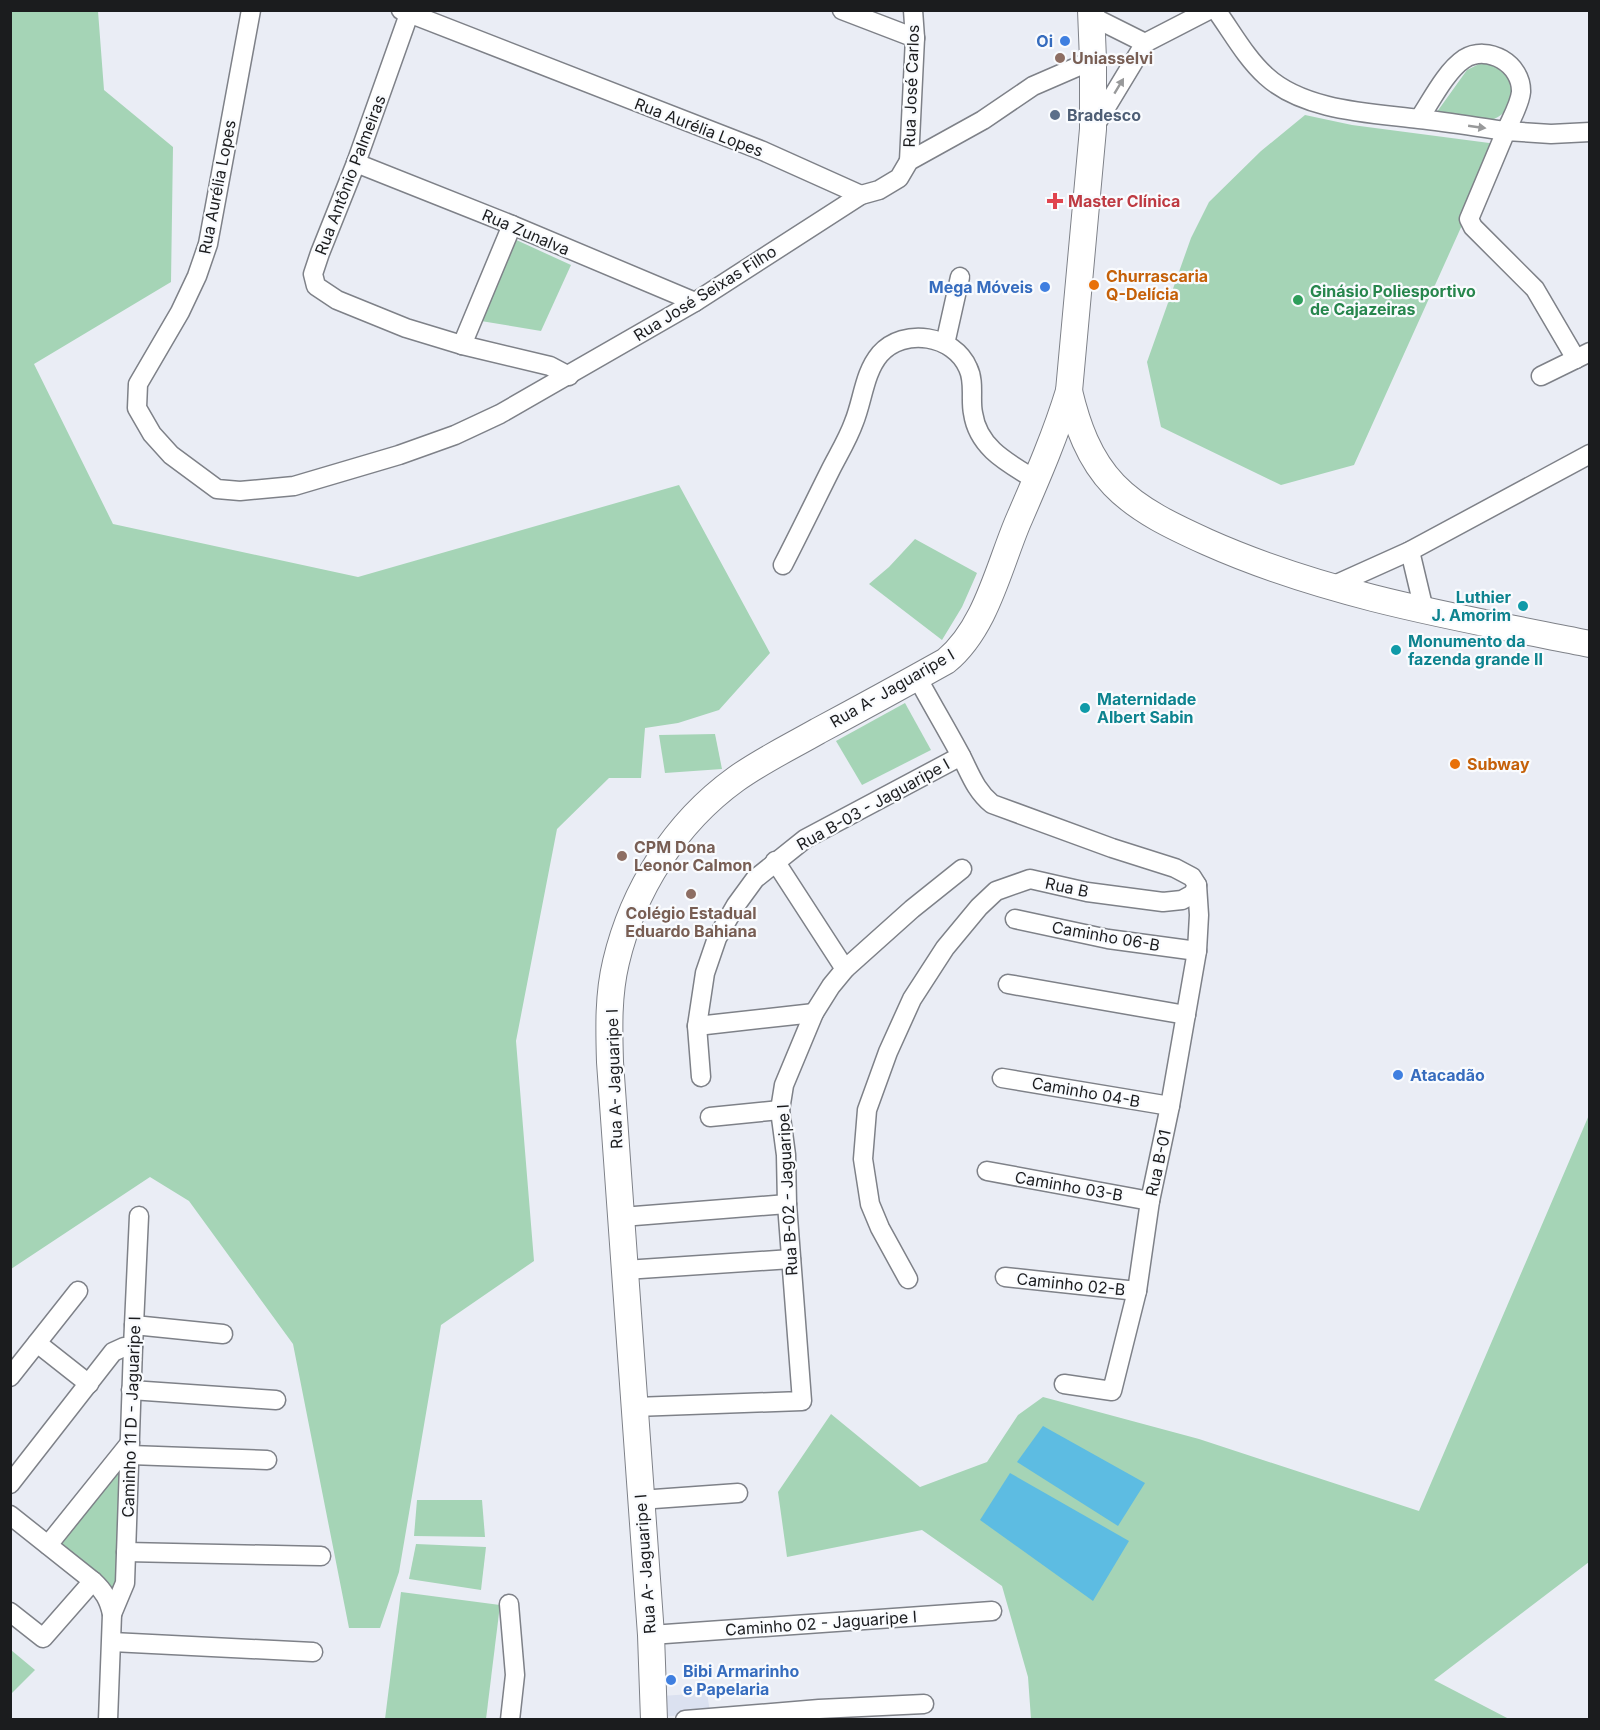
<svg xmlns="http://www.w3.org/2000/svg" width="1600" height="1730" viewBox="0 0 1600 1730" font-family="Inter,sans-serif">
	<style>
		.built { fill: #dbe1f0 }
		.green { fill: #a5d4b6 }
		.water { fill: #5dbce2 }
		.lines { fill: none; stroke-linecap: round; stroke-linejoin: round }
		.street-casing { stroke: #7e8188; stroke-width: 21 }
		.secondary-casing { stroke: #7e8188; stroke-width: 28 }
		.street { stroke: #fff; stroke-width: 18 }
		.secondary { stroke: #fff; stroke-width: 26 }
		.oneway { fill: #98999a }
		.shop-dot { fill: #3f7fe0; stroke: #f9fbfe; stroke-width: 2 }
		.education-dot { fill: #8d6e63; stroke: #f9fbfe; stroke-width: 2 }
		.service-dot { fill: #5c6f8a; stroke: #f9fbfe; stroke-width: 2 }
		.health-dot { fill: #e0444e; stroke: #f9fbfe; stroke-width: 2 }
		.food-dot { fill: #e8710a; stroke: #f9fbfe; stroke-width: 2 }
		.leisure-dot { fill: #2e9e5b; stroke: #f9fbfe; stroke-width: 2 }
		.culture-dot { fill: #0f9aa8; stroke: #f9fbfe; stroke-width: 2 }
		.labels { text-anchor: middle; dominant-baseline: central; stroke-width: 4.5; stroke-linejoin: round; paint-order: stroke }
		.shop-label { font-size: 16px; font-weight: bold; fill: #366cbe; stroke: #f9fbfe; text-anchor: end }
		.education-label { font-size: 16px; font-weight: bold; fill: #785e54; stroke: #f9fbfe; text-anchor: start }
		.street-label { font-size: 16px; fill: #1b1c1e; stroke: #f9fbfe }
		.service-label { font-size: 16px; font-weight: bold; fill: #4e5e75; stroke: #f9fbfe; text-anchor: start }
		.health-label { font-size: 16px; font-weight: bold; fill: #be3a42; stroke: #f9fbfe; text-anchor: start }
		.food-label { font-size: 16px; font-weight: bold; fill: #c56008; stroke: #f9fbfe; text-anchor: start }
		.leisure-label { font-size: 16px; font-weight: bold; fill: #27864d; stroke: #f9fbfe; text-anchor: start }
		.culture-label { font-size: 16px; font-weight: bold; fill: #0d838f; stroke: #f9fbfe; text-anchor: start }
	</style>
	<rect width="100%" height="100%" fill="#eaedf5"/>
	<polygon class="built" points="707,1693 710,1712 663,1717 661,1696"/>
	<g class="green">
		<polygon points="11,10 98,11 104,90 173,147 171,282 34,364 113,524 358,577 679,485 770,653 719,710 678,723 645,728 641,778 609,778 557,829 516,1041 534,1261 441,1325 399,1572 380,1628 349,1628 293,1344 189,1201 150,1177 11,1269"/>
		<path d="M 1485,61 C 1490,64 1497,67 1501,71 C 1524,89 1511,117 1485,122 C 1473,125 1447,118 1434,116 L 1467,70 Z"/>
		<polygon points="1305,115 1352,125 1497,144 1481,183 1354,465 1281,485 1161,427 1147,362 1191,238 1209,202 1261,151"/>
		<polygon points="512,238 571,265 541,331 481,321"/>
		<polygon points="915,539 977,573 962,607 942,640 869,584 889,567"/>
		<polygon points="905,703 931,750 862,785 836,741"/>
		<polygon points="715,734 722,769 665,773 659,735"/>
		<polygon points="1589,1115 1589,1562 1434,1680 1509,1719 1031,1719 1028,1677 1002,1586 922,1530 787,1557 778,1492 831,1414 920,1487 987,1462 1018,1415 1043,1397 1199,1439 1419,1511"/>
		<polygon points="127,1459 115,1600 45,1540"/>
		<polygon points="417,1500 482,1500 485,1537 414,1536"/>
		<polygon points="416,1544 486,1547 481,1590 409,1579"/>
		<polygon points="401,1592 500,1605 486,1719 385,1719"/>
		<polygon points="11,1650 35,1670 11,1694"/>
	</g>
	<g class="water">
		<polygon points="1043,1426 1145,1483 1118,1526 1017,1462"/>
		<polygon points="1010,1473 1129,1541 1093,1601 980,1520"/>
	</g>
	<g class="lines">
		<defs>
			<g id="street">
				<polyline points="251,10 208,244 197,276 180,312 138,384 137,408 152,434 171,455 217,489 240,491 294,486 399,455 455,435 500,414 695,302 861,195 879,190 899,178 909,161 983,120 1033,86 1093,60"/>
				<polyline points="401,10 763,151 861,195"/>
				<polyline points="842,10 915,38"/>
				<path d="M 1216,10 C 1232,32 1246,58 1266,76 C 1304,111 1371,113 1419,119 C 1448,122 1477,127 1506,131 C 1511,119 1520,104 1521,92 C 1522,64 1488,44 1464,59 C 1446,71 1431,101 1419,119"/>
				<polyline points="409,14 356,163 320,253 313,274 316,286 337,300 406,328 462,345 550,366 569,376"/>
				<polyline points="1091,16 1145,43"/>
				<polyline points="1093,129 1145,43 1209,10"/>
				<polyline points="909,161 915,38 913,10"/>
				<polyline points="356,163 512,225 695,302"/>
				<polyline points="945,344 960,277"/>
				<polyline points="462,345 512,225"/>
				<polyline points="1576,359 1535,289 1473,227 1469,219 1506,131 1551,134 1590,132"/>
				<polyline points="1541,376 1590,352"/>
				<polyline points="1410,551 1424,610"/>
				<path d="M 783,565 C 799,534 814,503 830,471 C 838,455 848,439 854,422 C 863,400 864,373 880,354 C 904,327 954,335 968,368 C 975,382 970,399 973,413 C 978,448 1008,463 1036,480"/>
				<polyline points="1330,587 1410,551 1590,454"/>
				<polyline points="775,861 845,969"/>
				<polyline points="1015,919 1108,939 1197,951"/>
				<polyline points="1008,984 1186,1015"/>
				<polyline points="697,1026 814,1013"/>
				<polyline points="701,1077 697,1026 705,973 717,938 736,905 755,879 805,839 961,756"/>
				<polyline points="1002,1078 1170,1106"/>
				<polyline points="710,1117 780,1110"/>
				<polyline points="987,1171 1150,1201"/>
				<polyline points="622,1217 787,1204"/>
				<polyline points="625,1270 791,1259"/>
				<polyline points="1005,1277 1137,1291"/>
				<path d="M 908,1279 L 880,1228 L 870,1204 L 863,1159 L 867,1110 L 888,1052 L 912,999 L 945,948 L 979,907 L 996,891 L 1030,879 L 1087,892 L 1163,902 L 1182,900 L 1193,894 L 1197,885 L 1192,877 L 1175,868 L 1112,848 L 992,804 C 975,790 970,773 960,754 C 946,728 931,703 917,677"/>
				<polyline points="134,1325 223,1334"/>
				<polyline points="37,1343 89,1384"/>
				<polyline points="10,1377 78,1291"/>
				<polyline points="1064,1384 1112,1391 1137,1291 1150,1201 1170,1106 1197,951 1199,915 1197,885"/>
				<polyline points="131,1390 276,1400"/>
				<polyline points="635,1407 802,1401 787,1204 786,1155 780,1110 784,1085 814,1013 831,986 845,969 912,909 962,869"/>
				<polyline points="130,1455 267,1460"/>
				<polyline points="10,1484 113,1352 124,1347 133,1347"/>
				<polyline points="640,1500 738,1493"/>
				<path d="M 10,1515 L 93,1581 C 104,1591 109,1600 112,1614 L 108,1720"/>
				<polyline points="48,1545 130,1443"/>
				<polyline points="126,1552 321,1556"/>
				<polyline points="509,1604 515,1675 510,1720"/>
				<polyline points="10,1612 43,1638 93,1581"/>
				<polyline points="112,1614 125,1583 133,1347 139,1216"/>
				<polyline points="651,1635 992,1611"/>
				<polyline points="112,1642 313,1652"/>
				<polyline points="685,1720 819,1709 924,1704"/>
			</g>
			<g id="secondary">
				<path d="M 1069,391 C 1077,425 1089,459 1114,485 C 1139,511 1174,527 1207,542 C 1328,596 1460,618 1590,644"/>
				<path d="M 654,1720 L 651,1635 L 610,1062 C 609,1029 608,995 616,962 C 633,890 675,823 736,779 C 761,761 790,747 818,731 C 861,708 903,685 946,661 C 985,629 998,570 1017,524 C 1036,480 1055,437 1069,391 L 1093,129 L 1093,60 L 1091,10"/>
			</g>
		</defs>
		<use href="#street" class="street-casing"/>
		<use href="#secondary" class="secondary-casing"/>
		<use href="#street" class="street"/>
		<use href="#secondary" class="secondary"/>
	</g>
	<defs><path id="oneway-solid" d="M-6-.8H1V-3.2L6.5 0L1 3.2V.8H-6Z" transform="scale(1.5)"/></defs>
	<g class="oneway">
		<use href="#oneway-solid" transform="translate(1119 86) rotate(-59)"/>
		<use href="#oneway-solid" transform="translate(1477 127) rotate(8)"/>
	</g>
	<g class="shop-dot">
		<circle cx="1065" cy="41" r="6"/>
		<circle cx="1045" cy="287" r="6"/>
		<circle cx="1398" cy="1075" r="6"/>
		<circle cx="671" cy="1680" r="6"/>
	</g>
	<g class="education-dot">
		<circle cx="1060" cy="58" r="6"/>
		<circle cx="622" cy="856" r="6"/>
		<circle cx="691" cy="894" r="6"/>
	</g>
	<circle class="service-dot" cx="1055" cy="115" r="6"/>
	<path class="health-dot" d="M1052 192h6v6h6v6h-6v6h-6v-6h-6v-6h6z"/>
	<g class="food-dot">
		<circle cx="1094" cy="285" r="6"/>
		<circle cx="1455" cy="764" r="6"/>
	</g>
	<circle class="leisure-dot" cx="1298" cy="300" r="6"/>
	<g class="culture-dot">
		<circle cx="1523" cy="606" r="6"/>
		<circle cx="1396" cy="650" r="6"/>
		<circle cx="1085" cy="708" r="6"/>
	</g>
	<g class="labels">
		<g class="shop-label">
			<text x="1053" y="41">Oi</text>
			<text x="1033" y="287">Mega Móveis</text>
			<text x="1410" y="1075" text-anchor="start">Atacadão</text>
			<text x="683" y="1671" text-anchor="start">Bibi Armarinho<tspan x="683" dy="18">e Papelaria</tspan></text>
		</g>
		<g class="education-label">
			<text x="1072" y="58">Uniasselvi</text>
			<text x="634" y="847">CPM Dona<tspan x="634" dy="18">Leonor Calmon</tspan></text>
			<text x="691" y="913" text-anchor="middle">Colégio Estadual<tspan x="691" dy="18">Eduardo Bahiana</tspan></text>
		</g>
		<g class="street-label">
			<text transform="translate(911 86) rotate(-88)">Rua José Carlos</text>
			<text transform="translate(699 127) rotate(21)">Rua Aurélia Lopes</text>
			<text transform="translate(350 175) rotate(-69)">Rua Antônio Palmeiras</text>
			<text transform="translate(217 187) rotate(-79)">Rua Aurélia Lopes</text>
			<text transform="translate(526 232) rotate(23)">Rua Zunalva</text>
			<text transform="translate(705 293) rotate(-32)">Rua José Seixas Filho</text>
			<text transform="translate(892 688) rotate(-30)">Rua A- Jaguaripe I</text>
			<text transform="translate(873 804) rotate(-29)">Rua B-03 - Jaguaripe I</text>
			<text transform="translate(1067 887) rotate(12)">Rua B</text>
			<text transform="translate(1106 936) rotate(10)">Caminho 06-B</text>
			<text transform="translate(614 1079) rotate(-92)">Rua A- Jaguaripe I</text>
			<text transform="translate(1086 1092) rotate(10)">Caminho 04-B</text>
			<text transform="translate(1158 1163) rotate(-78)">Rua B-01</text>
			<text transform="translate(1069 1186) rotate(10)">Caminho 03-B</text>
			<text transform="translate(787 1190) rotate(-93)">Rua B-02 - Jaguaripe I</text>
			<text transform="translate(1071 1284) rotate(6)">Caminho 02-B</text>
			<text transform="translate(131 1417) rotate(-88)">Caminho 11 D - Jaguaripe I</text>
			<text transform="translate(645 1564) rotate(-94)">Rua A- Jaguaripe I</text>
			<text transform="translate(821 1623) rotate(-4)">Caminho 02 - Jaguaripe I</text>
		</g>
		<g class="service-label">
			<text x="1067" y="115">Bradesco</text>
		</g>
		<g class="health-label">
			<text x="1068" y="201">Master Clínica</text>
		</g>
		<g class="food-label">
			<text x="1106" y="276">Churrascaria<tspan x="1106" dy="18">Q-Delícia</tspan></text>
			<text x="1467" y="764">Subway</text>
		</g>
		<g class="leisure-label">
			<text x="1310" y="291">Ginásio Poliesportivo<tspan x="1310" dy="18">de Cajazeiras</tspan></text>
		</g>
		<g class="culture-label">
			<text x="1511" y="597" text-anchor="end">Luthier<tspan x="1511" dy="18">J. Amorim</tspan></text>
			<text x="1408" y="641">Monumento da<tspan x="1408" dy="18">fazenda grande II</tspan></text>
			<text x="1097" y="699">Maternidade<tspan x="1097" dy="18">Albert Sabin</tspan></text>
		</g>
	</g>
	<rect width="1600" height="1730" fill="none" stroke="#1b1c1e" stroke-width="24"/>
</svg>
